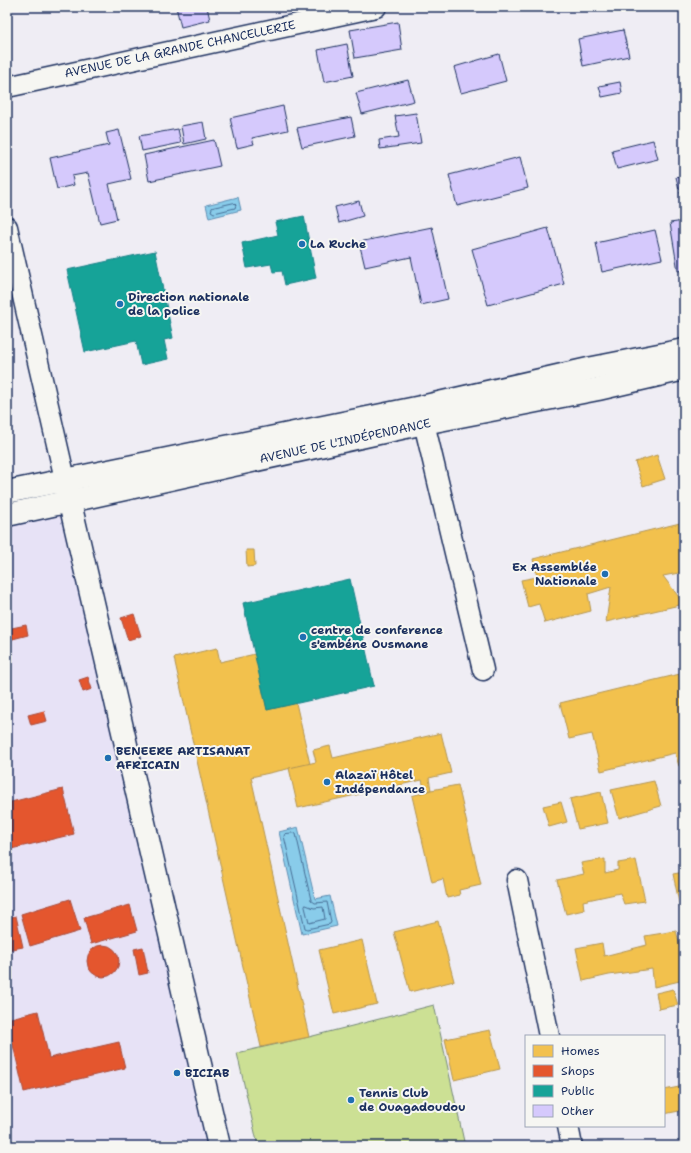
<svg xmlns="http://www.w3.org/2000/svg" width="691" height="1153" viewBox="0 0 691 1153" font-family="'Shantell Sans',sans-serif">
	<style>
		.built { fill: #e7e2f6 }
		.green { fill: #cce094; stroke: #748879 }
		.water { fill: #89ccea; stroke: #5d8db2 }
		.homes { fill: #f2c14e; stroke: #b29553 }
		.shops { fill: #e4572e; stroke: #a84b3c }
		.public { fill: #17a398; stroke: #188087 }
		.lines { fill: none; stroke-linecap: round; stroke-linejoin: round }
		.shore { stroke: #476e96; stroke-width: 1 }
		.building { fill: #d5c9fc; stroke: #1b2f5e }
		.minor-casing { stroke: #1b2f5e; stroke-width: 23 }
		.primary-casing { stroke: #1b2f5e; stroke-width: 25 }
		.minor { stroke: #f6f6f2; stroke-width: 20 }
		.primary { stroke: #f6f6f2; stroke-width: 22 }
		.poi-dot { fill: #1f6fb2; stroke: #f6f6f2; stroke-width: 1.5 }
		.labels { text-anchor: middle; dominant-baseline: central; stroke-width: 4; stroke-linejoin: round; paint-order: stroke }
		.street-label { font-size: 12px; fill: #1b2f5e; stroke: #f6f6f2 }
		.poi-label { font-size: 12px; font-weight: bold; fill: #1b2f5e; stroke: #f6f6f2; text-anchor: start }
	</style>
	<rect width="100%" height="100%" fill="#efedf4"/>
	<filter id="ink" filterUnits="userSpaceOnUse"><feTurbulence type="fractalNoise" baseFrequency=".025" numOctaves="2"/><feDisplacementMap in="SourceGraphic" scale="8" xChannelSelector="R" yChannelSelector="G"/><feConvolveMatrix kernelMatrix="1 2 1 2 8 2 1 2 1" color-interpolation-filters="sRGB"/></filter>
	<g filter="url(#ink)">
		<polygon class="built" points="69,501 219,1146 7,1146 7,515"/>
		<polygon class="green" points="434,1005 465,1146 258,1146 237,1053 309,1037"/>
		<g class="water">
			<polygon points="238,197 241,210 209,218 206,205"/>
			<polygon points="298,827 315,899 330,896 337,926 302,934 279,832"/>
		</g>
		<g class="homes">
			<polygon points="657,455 665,479 643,486 635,462"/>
			<polygon points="684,522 684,572 663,576 684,604 606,622 611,587 588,594 591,611 545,623 539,604 528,607 521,580 537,577 533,559"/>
			<polygon points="246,550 254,550 255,566 247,567"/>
			<polygon points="328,642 333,664 306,669 301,647"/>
			<polygon points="217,648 220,662 255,654 267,710 296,703 310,764 251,777 309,1037 261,1047 174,658"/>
			<polygon points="684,673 684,765 679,766 675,753 601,771 592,734 569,739 560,703"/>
			<polygon points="441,733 451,773 429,778 431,790 425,791 422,780 298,808 289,768 316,762 313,750 330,746 333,758"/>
			<polygon points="654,781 661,806 619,818 611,790"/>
			<polygon points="458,785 481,885 459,890 460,895 447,898 443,879 432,882 412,796 431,790"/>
			<polygon points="601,792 608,823 578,829 570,799"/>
			<polygon points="561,802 567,822 549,827 543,806"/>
			<polygon points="605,859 605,873 618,870 618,863 636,860 645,901 624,904 620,893 583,901 584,910 566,914 557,880 584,874 581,863"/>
			<polygon points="684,872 684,926 673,874"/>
			<polygon points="438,921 454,981 410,992 394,932"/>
			<polygon points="676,931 684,960 684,980 654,987 652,969 609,975 583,981 576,948 602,943 604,956 647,945 645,936"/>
			<polygon points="362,940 377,1004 334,1014 319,950"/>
			<polygon points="673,989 678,1005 659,1009 656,993"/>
			<polygon points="490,1030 500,1069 454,1080 445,1039"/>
			<polygon points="684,1086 684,1110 664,1114 664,1090"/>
		</g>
		<g class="shops">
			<polygon points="134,614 141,636 128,640 121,618"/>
			<polygon points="26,625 28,635 9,640 7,629"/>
			<polygon points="88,677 92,689 83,692 79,680"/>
			<polygon points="44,711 47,721 31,725 28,715"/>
			<polygon points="63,789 74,834 7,850 7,803"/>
			<polygon points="70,899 80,931 30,946 21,914"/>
			<polygon points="130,905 137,931 91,944 84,918"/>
			<polygon points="16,916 23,947 7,950 7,918"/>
			<circle cx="103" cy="961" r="16"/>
			<polygon points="143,947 148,973 139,975 134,949"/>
			<polygon points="38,1011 49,1058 119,1042 125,1068 24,1092 7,1019"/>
		</g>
		<g class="public">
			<polygon points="304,216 316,278 285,285 282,271 273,272 271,264 247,268 242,243 278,235 275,222"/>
			<polygon points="155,251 173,338 164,340 168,359 141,365 136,341 85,352 67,270"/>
			<polygon points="350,579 374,686 267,710 243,603"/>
		</g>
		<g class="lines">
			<g class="shore">
				<polygon points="234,203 236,205 235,208 214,213 211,211 212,208"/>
				<polygon points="294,833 296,834 311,900 315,903 327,902 331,922 330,924 307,929 305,928 284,836 285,834"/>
				<polygon points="306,905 314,908 323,907 325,919 309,923 305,907"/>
			</g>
		</g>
		<g class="building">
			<polygon points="176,7 207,7 210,20 181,27"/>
			<polygon points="398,22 402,50 355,58 350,30"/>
			<polygon points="623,30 629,56 583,66 578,39"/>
			<polygon points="347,44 353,76 324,82 318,50"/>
			<polygon points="499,54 506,81 461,93 454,67"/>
			<polygon points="408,80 414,101 362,114 356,93"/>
			<polygon points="620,82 622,93 602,97 599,86"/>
			<polygon points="283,106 288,130 252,138 254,144 237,148 230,118"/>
			<polygon points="416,113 421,143 380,149 379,140 399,137 395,116"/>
			<polygon points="351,117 355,136 302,147 297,128"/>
			<polygon points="203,122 206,139 184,144 181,126"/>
			<polygon points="178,129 181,143 142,151 139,136"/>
			<polygon points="119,130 131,179 109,184 117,219 100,223 88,173 72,176 74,185 57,189 50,158 109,145 106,133"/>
			<polygon points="214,140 220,166 149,181 144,155"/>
			<polygon points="653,140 658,159 617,169 612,150"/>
			<polygon points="520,157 528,188 457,206 449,175"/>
			<polygon points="684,175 684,188 679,189 676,177"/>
			<polygon points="680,192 684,192 684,205 683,205"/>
			<polygon points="359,201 363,216 339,223 335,207"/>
			<polygon points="684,221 684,270 678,271 670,223"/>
			<polygon points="432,227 448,299 421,305 411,257 365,267 359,242"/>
			<polygon points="548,228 564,284 488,305 472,249"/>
			<polygon points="655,230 662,259 602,272 596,243"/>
		</g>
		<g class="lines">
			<defs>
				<g id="minor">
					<polyline points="7,87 376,7"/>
					<polyline points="7,227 65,479"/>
					<polyline points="421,407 424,423 483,670"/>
					<polyline points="517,880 549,1036"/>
					<polyline points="568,1126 572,1146"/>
				</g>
				<g id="primary">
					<polyline points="66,486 219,1146"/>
					<polyline points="7,492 421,407 593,368 684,350"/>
					<polyline points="7,515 424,423 598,389 684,369"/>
				</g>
			</defs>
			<use href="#minor" class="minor-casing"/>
			<use href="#primary" class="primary-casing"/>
			<use href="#minor" class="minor"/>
			<use href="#primary" class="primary"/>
		</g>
	</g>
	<g class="poi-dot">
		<circle cx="302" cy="244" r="4"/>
		<circle cx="120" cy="304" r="4"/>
		<circle cx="605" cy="574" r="4"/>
		<circle cx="303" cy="637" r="4"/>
		<circle cx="108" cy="758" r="4"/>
		<circle cx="327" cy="782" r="4"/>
		<circle cx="177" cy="1073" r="4"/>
		<circle cx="351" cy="1100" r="4"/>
	</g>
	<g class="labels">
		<g class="street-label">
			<text transform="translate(180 49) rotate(-12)">AVENUE DE LA GRANDE CHANCELLERIE</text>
			<text transform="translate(345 441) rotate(-12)">AVENUE DE L'INDÉPENDANCE</text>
		</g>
		<g class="poi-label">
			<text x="310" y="244">La Ruche</text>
			<text x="128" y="297">Direction nationale<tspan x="128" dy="14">de la police</tspan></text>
			<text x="597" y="567" text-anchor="end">Ex Assemblée<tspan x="597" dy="14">Nationale</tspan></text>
			<text x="311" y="630">centre de conference<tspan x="311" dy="14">s'embéne Ousmane</tspan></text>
			<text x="116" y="751">BENEERE ARTISANAT<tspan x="116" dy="14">AFRICAIN</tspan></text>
			<text x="335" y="775">Alazaï Hôtel<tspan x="335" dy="14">Indépendance</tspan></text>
			<text x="185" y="1073">BICIAB</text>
			<text x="359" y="1093">Tennis Club<tspan x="359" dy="14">de Ouagadoudou</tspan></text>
		</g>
	</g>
	<rect width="691" height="1153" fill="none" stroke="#f6f6f2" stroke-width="24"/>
	<rect x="12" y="12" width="667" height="1129" fill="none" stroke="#1b2f5e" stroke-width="1.5" filter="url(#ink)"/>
	<rect x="525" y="1035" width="140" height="92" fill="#f6f6f2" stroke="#9ea6b7"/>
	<rect x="533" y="1045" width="20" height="12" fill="#f2c14e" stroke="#9ea6b7"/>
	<text x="561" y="1055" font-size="12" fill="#1b2f5e">Homes</text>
	<rect x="533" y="1065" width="20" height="12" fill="#e4572e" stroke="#9ea6b7"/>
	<text x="561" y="1075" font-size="12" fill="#1b2f5e">Shops</text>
	<rect x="533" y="1085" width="20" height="12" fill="#17a398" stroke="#9ea6b7"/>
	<text x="561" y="1095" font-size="12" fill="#1b2f5e">Public</text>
	<rect x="533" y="1105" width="20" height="12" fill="#d5c9fc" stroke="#9ea6b7"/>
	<text x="561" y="1115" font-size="12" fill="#1b2f5e">Other</text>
</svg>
